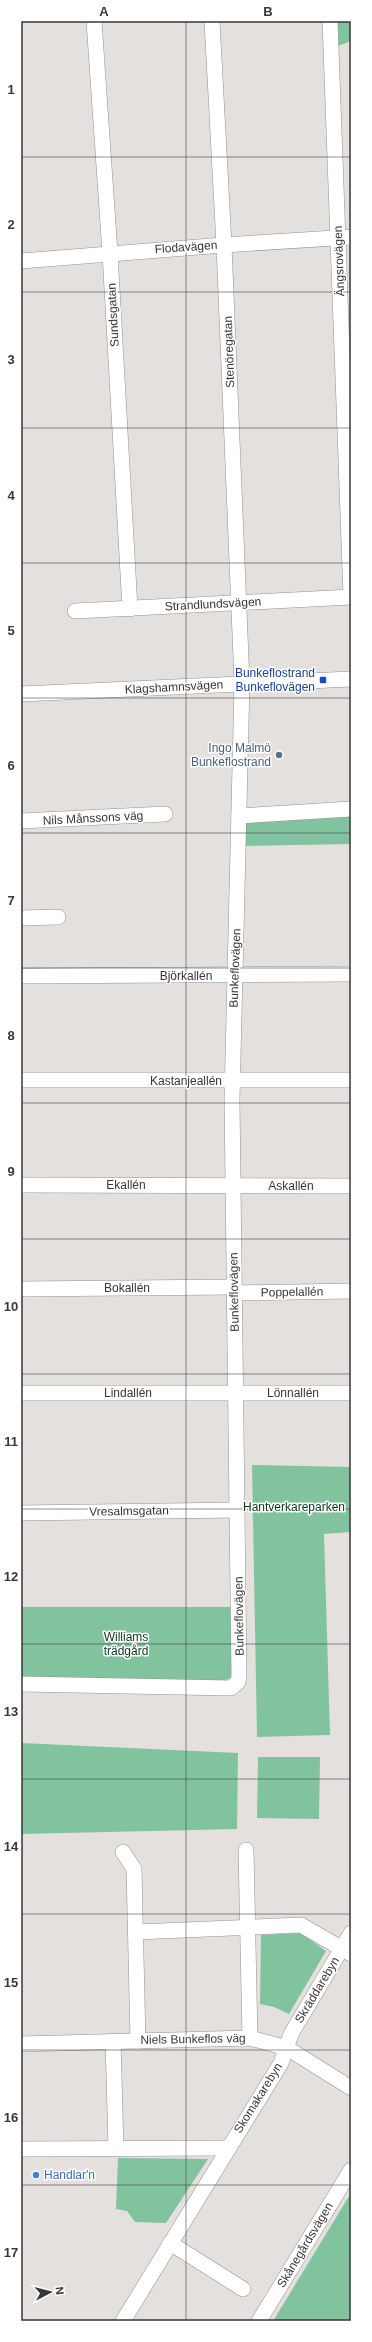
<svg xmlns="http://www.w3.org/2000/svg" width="372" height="2342" viewBox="0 0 372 2342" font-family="Helvetica,sans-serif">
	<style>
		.green { fill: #82c39f }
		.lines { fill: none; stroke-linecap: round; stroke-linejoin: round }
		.minor-casing { stroke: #94918f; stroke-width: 16 }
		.minor { stroke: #fff; stroke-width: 15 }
		.grid { fill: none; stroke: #383636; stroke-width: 1; stroke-opacity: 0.55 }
		.transit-dot { fill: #1a4fb4; stroke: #fff; stroke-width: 1.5 }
		.service-dot { fill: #5c6f8a; stroke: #fff; stroke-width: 1.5 }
		.shop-dot { fill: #3f7fe0; stroke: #fff; stroke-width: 1.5 }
		.labels { text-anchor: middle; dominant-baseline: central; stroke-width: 3; stroke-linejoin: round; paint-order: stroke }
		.street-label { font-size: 12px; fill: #383636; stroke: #fff }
		.transit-label { font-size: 12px; fill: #164399; stroke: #fff; text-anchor: end }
		.service-label { font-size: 12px; fill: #4e5e75; stroke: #fff; text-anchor: end }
		.park-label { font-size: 12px; fill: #0b3522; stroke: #fff }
		.shop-label { font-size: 12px; fill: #366cbe; stroke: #fff; text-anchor: start }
		.neatline { fill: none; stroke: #383636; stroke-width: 1.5 }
		.grid-label { font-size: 13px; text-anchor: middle; font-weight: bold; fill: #383636 }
	</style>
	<rect width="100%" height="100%" fill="#e3e0de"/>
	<g class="green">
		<polygon points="338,21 351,21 351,41 338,46"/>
		<polygon points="351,815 351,844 246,846 245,821"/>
		<polygon points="252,1465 351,1467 351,1532 324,1534 330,1735 257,1737"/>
		<polygon points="21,1607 231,1607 231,1678 223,1681 21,1678"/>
		<polygon points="21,1743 238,1753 237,1829 21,1834"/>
		<polygon points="258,1757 320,1757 319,1819 257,1818"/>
		<polygon points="301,1933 326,1951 289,2014 274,2007 260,2004 261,1935"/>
		<polygon points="118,2158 208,2159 166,2223 135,2222 127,2211 116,2209"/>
		<polygon points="351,2193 351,2321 273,2321"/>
	</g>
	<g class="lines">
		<defs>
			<g id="minor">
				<polyline points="94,21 110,253 130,609"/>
				<polyline points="330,21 351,597"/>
				<polyline points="21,261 224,245 351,237"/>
				<polyline points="75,611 351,597"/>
				<polyline points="21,694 351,679"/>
				<polyline points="239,816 351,809"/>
				<polyline points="21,821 165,814"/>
				<polyline points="21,918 58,917"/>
				<polyline points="21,976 351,974"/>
				<polyline points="21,1080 351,1080"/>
				<polyline points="21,1185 351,1186"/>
				<polyline points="21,1289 233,1287"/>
				<polyline points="234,1293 351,1291"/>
				<polyline points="21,1393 351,1393"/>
				<polyline points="21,1513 237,1510"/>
				<polyline points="21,1684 231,1688 238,1682 239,1675 232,1099 242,683 224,245 212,21"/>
				<polyline points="246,1850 250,2038"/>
				<polyline points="123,1852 134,1869 138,2041"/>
				<polyline points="136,1932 301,1925 351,1954"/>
				<polyline points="113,2041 116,2148"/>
				<polyline points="21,2044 250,2038 287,2048 351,2088"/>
				<polyline points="22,2149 228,2148"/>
				<polyline points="170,2243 243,2289"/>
				<polyline points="123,2321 281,2063 291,2034 351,1933"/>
				<polyline points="259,2321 351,2170"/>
			</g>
		</defs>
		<use href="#minor" class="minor-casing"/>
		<use href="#minor" class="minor"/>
	</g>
	<path class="grid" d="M 186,21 L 186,2321M 21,157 L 351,157M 21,292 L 351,292M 21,428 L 351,428M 21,563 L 351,563M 21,698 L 351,698M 21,833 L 351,833M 21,968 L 351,968M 21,1103 L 351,1103M 21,1239 L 351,1239M 21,1374 L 351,1374M 21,1509 L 351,1509M 21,1644 L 351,1644M 21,1779 L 351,1779M 21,1914 L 351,1914M 21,2050 L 351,2050M 21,2185 L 351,2185"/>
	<rect class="transit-dot" x="319" y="676" width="8" height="8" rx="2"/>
	<circle class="service-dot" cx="279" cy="755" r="4"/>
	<circle class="shop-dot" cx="36" cy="2175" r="4"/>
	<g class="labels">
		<g class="street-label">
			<text transform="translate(186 247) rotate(-4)">Flodavägen</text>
			<text transform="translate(339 261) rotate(-92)">Ängsrovägen</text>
			<text transform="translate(113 315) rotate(-93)">Sundsgatan</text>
			<text transform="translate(229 352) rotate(-92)">Stenöregatan</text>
			<text transform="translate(213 604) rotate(-3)">Strandlundsvägen</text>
			<text transform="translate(174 687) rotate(-3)">Klagshamnsvägen</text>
			<text transform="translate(93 818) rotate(-3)">Nils Månssons väg</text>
			<text transform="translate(235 968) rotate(-88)">Bunkeflovägen</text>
			<text x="186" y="976">Björkallén</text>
			<text x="186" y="1081">Kastanjeallén</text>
			<text x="126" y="1185">Ekallén</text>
			<text x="291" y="1186">Askallén</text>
			<text x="127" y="1288">Bokallén</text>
			<text transform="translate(234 1292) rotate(-91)">Bunkeflovägen</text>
			<text transform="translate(292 1292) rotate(-1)">Poppelallén</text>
			<text x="128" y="1393">Lindallén</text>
			<text x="293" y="1393">Lönnallén</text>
			<text transform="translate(129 1511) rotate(-1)">Vresalmsgatan</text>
			<text transform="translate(239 1616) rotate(-91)">Bunkeflovägen</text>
			<text transform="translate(317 1990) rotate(-59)">Skräddarebyn</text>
			<text transform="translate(193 2039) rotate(-1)">Niels Bunkeflos väg</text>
			<text transform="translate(258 2098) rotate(-58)">Skomakarebyn</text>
			<text transform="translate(305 2245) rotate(-59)">Skånegårdsvägen</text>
		</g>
		<g class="transit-label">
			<text x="315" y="673">Bunkeflostrand<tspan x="315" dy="14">Bunkeflovägen</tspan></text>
		</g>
		<g class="service-label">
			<text x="271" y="748">Ingo Malmö<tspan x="271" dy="14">Bunkeflostrand</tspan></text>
		</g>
		<g class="park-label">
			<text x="294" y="1507">Hantverkareparken</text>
			<text x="126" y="1637">Williams<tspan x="126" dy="14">trädgård</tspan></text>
		</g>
		<g class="shop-label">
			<text x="44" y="2175">Handlar'n</text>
		</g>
	</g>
	<rect width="372" height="2342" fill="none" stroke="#ffffff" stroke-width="44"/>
	<g transform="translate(50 2292) rotate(83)" stroke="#ffffff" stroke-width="3" paint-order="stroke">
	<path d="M0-3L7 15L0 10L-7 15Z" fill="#383636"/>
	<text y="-6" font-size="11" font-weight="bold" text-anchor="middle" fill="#383636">N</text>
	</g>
	<rect x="22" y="22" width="328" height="2298" class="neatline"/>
	<g class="grid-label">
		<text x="104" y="16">A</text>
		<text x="268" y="16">B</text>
		<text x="11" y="94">1</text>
		<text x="11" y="229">2</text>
		<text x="11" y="364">3</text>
		<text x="11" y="500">4</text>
		<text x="11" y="635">5</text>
		<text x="11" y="770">6</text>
		<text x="11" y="905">7</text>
		<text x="11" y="1040">8</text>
		<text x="11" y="1176">9</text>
		<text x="11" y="1311">10</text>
		<text x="11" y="1446">11</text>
		<text x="11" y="1581">12</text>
		<text x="11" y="1716">13</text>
		<text x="11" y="1851">14</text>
		<text x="11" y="1987">15</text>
		<text x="11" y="2122">16</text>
		<text x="11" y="2257">17</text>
	</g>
</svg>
